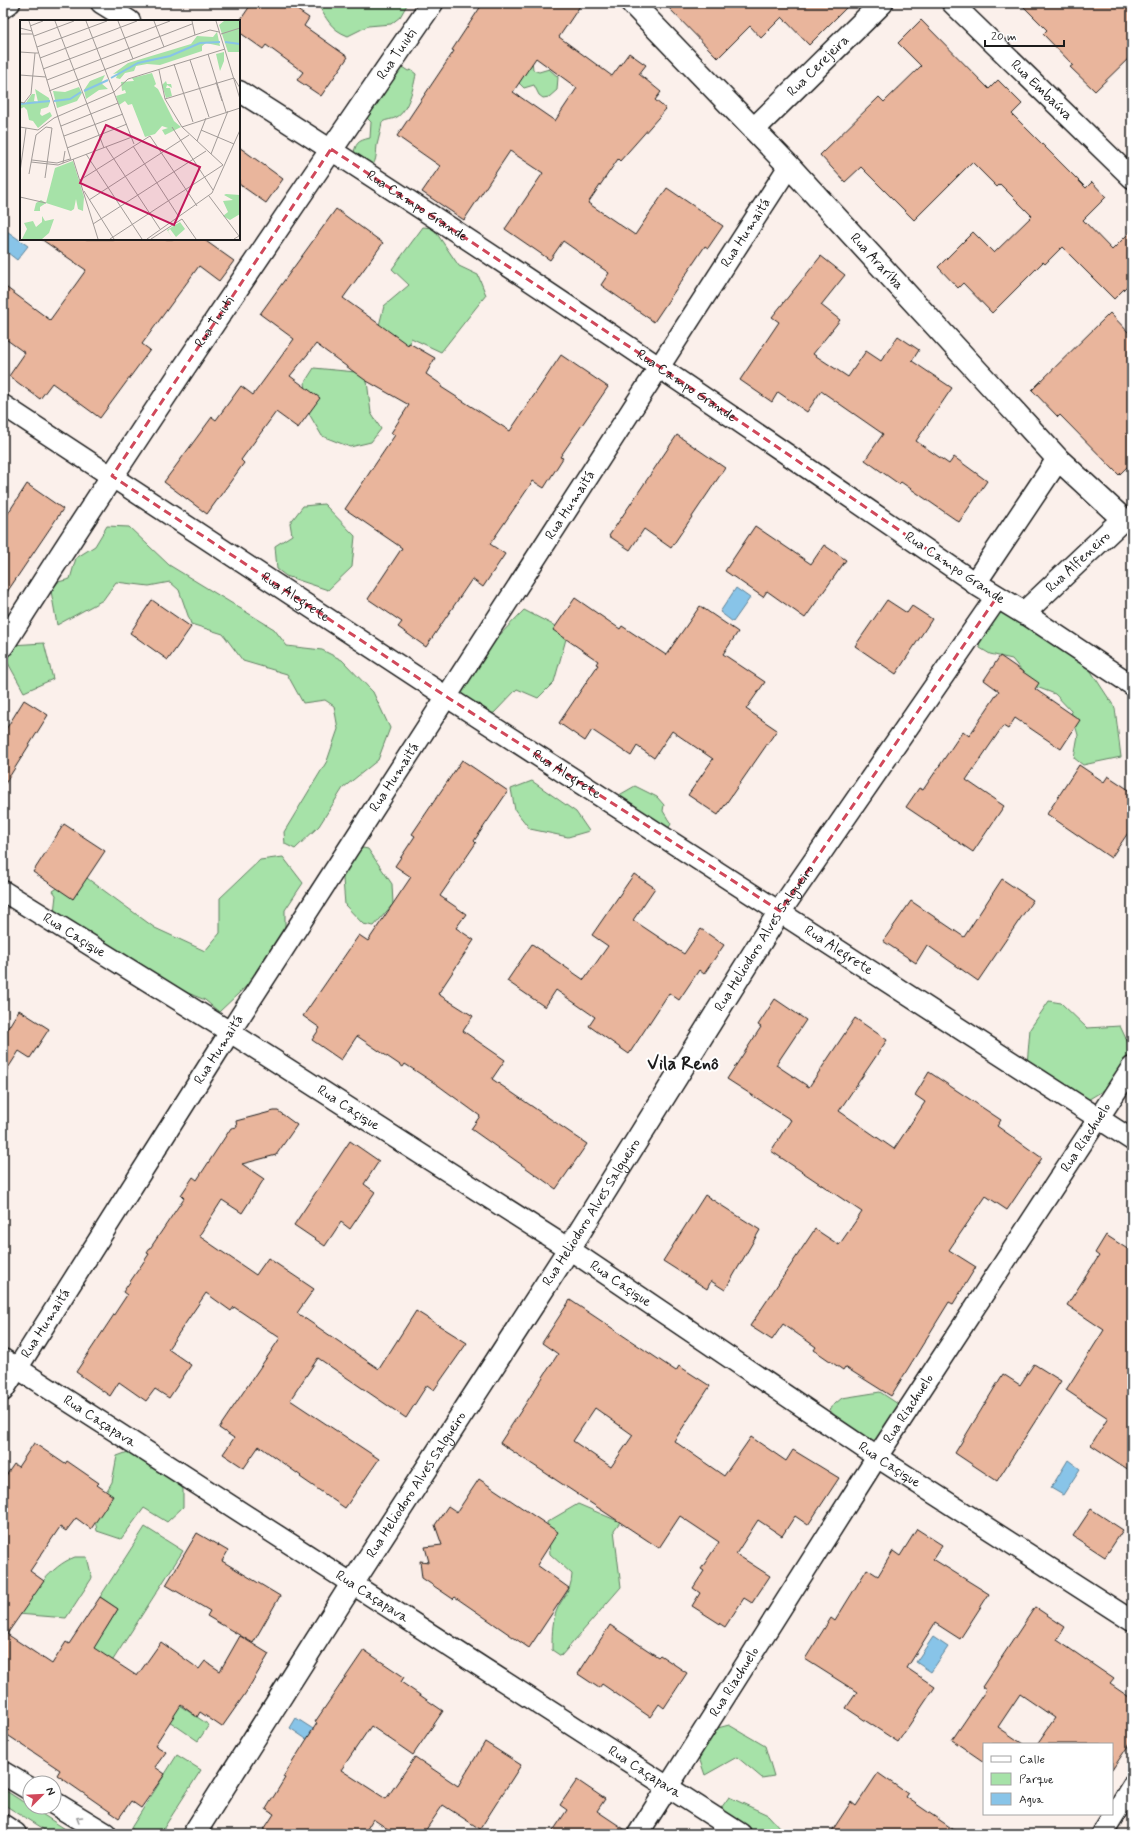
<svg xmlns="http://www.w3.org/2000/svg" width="1135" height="1837" viewBox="0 0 1135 1837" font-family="Mynerve,sans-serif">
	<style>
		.green { fill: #a6e2a8; stroke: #617f62 }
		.water { fill: #88c4e8; stroke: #5d8196 }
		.building { fill: #e9b59c; stroke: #1c1c1c; fill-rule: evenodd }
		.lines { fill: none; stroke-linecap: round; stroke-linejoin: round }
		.street-casing { stroke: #1c1c1c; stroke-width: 23 }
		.secondary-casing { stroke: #1c1c1c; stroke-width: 25 }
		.street { stroke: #fff; stroke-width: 20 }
		.secondary { stroke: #fff; stroke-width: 22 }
		.oneway { stroke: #999 }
		.marked { fill: none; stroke: #d1495b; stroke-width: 3; stroke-dasharray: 8 5; stroke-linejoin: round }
		.labels { text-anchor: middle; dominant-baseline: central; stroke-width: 4; stroke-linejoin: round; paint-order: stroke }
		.street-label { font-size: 14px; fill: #1c1c1c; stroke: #fff }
		.district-label { font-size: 18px; font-weight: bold; fill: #1c1c1c; stroke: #fff }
		.inset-river { fill: none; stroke: #88c4e8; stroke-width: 2 }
		.inset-road { fill: none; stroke: #a29b98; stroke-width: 1 }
		.view { fill: #c2185b; fill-opacity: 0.15; stroke: #c2185b; stroke-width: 2 }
		.inset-edge { fill: none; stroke: #1c1c1c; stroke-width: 2 }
	</style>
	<rect width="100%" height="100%" fill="#fbf0eb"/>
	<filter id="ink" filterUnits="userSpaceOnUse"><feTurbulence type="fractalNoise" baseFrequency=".025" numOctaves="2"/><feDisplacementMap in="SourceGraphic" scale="8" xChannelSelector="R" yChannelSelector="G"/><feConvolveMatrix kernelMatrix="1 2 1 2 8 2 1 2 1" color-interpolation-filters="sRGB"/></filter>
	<g filter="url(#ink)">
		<g class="green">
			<path d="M 317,3 L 408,3 L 400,17 L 391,24 L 368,26 L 348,36 C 330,29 327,19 317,3 Z"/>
			<polygon points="532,59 533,70 539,72 549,69 558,77 557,90 549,97 543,98 539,95 534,85 524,88 517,81"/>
			<path d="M 402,67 L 408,71 L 411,70 L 416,74 C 414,86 408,111 397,117 C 392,120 387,119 382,122 C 381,130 379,137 377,145 C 376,153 377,160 372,166 L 353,156 C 356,143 357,141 370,138 L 371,122 L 364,115 L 391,68 Z"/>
			<polygon points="423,227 433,228 459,266 478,275 486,295 441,352 411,338 409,350 376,337 384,306 409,285 392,269"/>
			<polygon points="314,368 366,373 371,413 381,429 371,442 350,447 322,436 308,412 305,382"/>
			<polygon points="324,504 355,536 352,567 328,590 286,576 277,569 275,546 292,535 290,523 303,506"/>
			<polygon points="107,526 129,527 169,565 274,629 287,646 322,650 342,660 373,692 390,728 378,760 343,788 319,826 295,849 285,844 284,832 327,761 338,729 334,706 325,700 303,703 287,674 243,661 223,634 191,624 179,590 170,582 149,586 116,582 103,600 57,625 51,591 58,582 70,579 76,558 95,546"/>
			<polygon points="1008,609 1075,647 1115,708 1121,757 1083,765 1074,758 1078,735 1071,711 1055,694 1034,686 1012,659 990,654 980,648 977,636 988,617"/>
			<polygon points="524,610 561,629 566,639 554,682 538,698 517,689 494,713 482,715 451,685"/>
			<polygon points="44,643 53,679 24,692 3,654 11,645"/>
			<polygon points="532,781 576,812 589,831 568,837 530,829 515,810 511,789"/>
			<polygon points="635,786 657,797 664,805 663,811 671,824 664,835 614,798"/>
			<polygon points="363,848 368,849 392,884 393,904 374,926 363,924 345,905 342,866"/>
			<polygon points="283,857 303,883 285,910 285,931 257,976 219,1012 205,1000 132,970 54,913 56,895 53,891 80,873 155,928 205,951 220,933 220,898 260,860"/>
			<polygon points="1049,1001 1061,1003 1087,1028 1120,1026 1130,1047 1126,1070 1121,1080 1081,1104 1027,1065 1030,1029"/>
			<polygon points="880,1392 901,1406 883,1440 854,1439 829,1409 842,1398"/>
			<polygon points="128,1452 154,1463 183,1489 183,1507 167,1522 144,1508 121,1539 97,1531 94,1513 112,1482 117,1456"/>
			<path d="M 578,1504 L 620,1522 L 614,1530 L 621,1587 L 561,1656 L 552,1650 C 552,1637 552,1624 556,1612 C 562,1596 571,1594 572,1574 L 550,1554 L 547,1522 Z"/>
			<polygon points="145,1527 183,1551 111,1663 73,1638 105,1630 118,1609 100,1597"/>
			<path d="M 75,1557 L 87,1557 L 92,1578 L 66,1618 L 18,1614 C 34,1593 50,1566 75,1557 Z"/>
			<polygon points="179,1705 209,1725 198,1741 169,1721"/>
			<polygon points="729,1725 765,1746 774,1776 762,1778 737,1757 705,1775 698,1755 706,1731"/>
			<polygon points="177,1755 201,1770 160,1834 140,1834 131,1828"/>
			<polygon points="3,1789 73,1834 51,1834 3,1804"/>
			<polygon points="729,1797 768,1815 780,1828 777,1834 759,1834 726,1827 719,1811"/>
		</g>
		<g class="water">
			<polygon points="4,229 28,246 17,260 3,249"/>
			<polygon points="736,588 750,598 733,622 720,612"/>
			<polygon points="1068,1460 1080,1469 1063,1495 1051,1488"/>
			<polygon points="933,1637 948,1647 931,1672 916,1662"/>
			<polygon points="296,1718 324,1736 318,1747 290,1728"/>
		</g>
		<g class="building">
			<polygon points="252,3 287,3 309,18 304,26 348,57 321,96 297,80 303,72 266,45 263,49 239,32 239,22"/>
			<path d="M 483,3 L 582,3 L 559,37 L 612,76 L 629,53 L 646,65 L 639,74 L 661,92 L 655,100 L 666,109 L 620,161 L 618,159 L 588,203 L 635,235 L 667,188 L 723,226 L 708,248 L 705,246 L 654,322 L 601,285 L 609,273 L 563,241 L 550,260 L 505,229 L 543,173 L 510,151 L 464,220 L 422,192 L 440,166 L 397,136 L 454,51 L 452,50 ZM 536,58 L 577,88 L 555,121 L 513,92 Z"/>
			<polygon points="664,3 851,3 809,45 782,17 761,38 750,26 718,58"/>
			<polygon points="1020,3 1132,3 1132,55 1095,91 1070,67 1073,65 1043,34 1047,30"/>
			<polygon points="921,20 989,89 998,80 1022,104 1012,114 1086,188 1092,182 1106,197 1083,220 1112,250 1132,230 1132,281 1114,299 1062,247 1045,264 1043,262 992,313 963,283 958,288 938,267 973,232 994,253 1032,216 1000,184 997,187 972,162 914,220 861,167 845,182 820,155 879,97 884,102 921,66 898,43"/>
			<polygon points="239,147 283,179 266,203 239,184"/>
			<polygon points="336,209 383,243 343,298 408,345 409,343 435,358 426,374 442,385 441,387 510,431 561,355 608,387 560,457 563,458 544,488 533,481 490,544 505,554 483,587 472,579 426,647 398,627 402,622 368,599 402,548 345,509 395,435 391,433 409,405 365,380 316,344 290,376 320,398 298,428 276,412 241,460 244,463 207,514 164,482 212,417 216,420 241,386 253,395 294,339 260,314"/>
			<polygon points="41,239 203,239 234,261 219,281 199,266 142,344 150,350 100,418 52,383 40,399 9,376 25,353 3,337 3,285 50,320 86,270"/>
			<polygon points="821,256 845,275 821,305 840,320 813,354 848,377 866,351 881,361 898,336 919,350 912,361 952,388 916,441 949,464 954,457 987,481 959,522 901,482 899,484 865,460 883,434 821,391 807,412 778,392 772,402 740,380 779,322 772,317"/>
			<polygon points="1110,313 1132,336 1132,462 1119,475 1060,415 1058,417 1032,390"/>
			<polygon points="677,435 725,468 671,548 644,529 630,550 609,536"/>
			<polygon points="27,484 63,509 3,598 3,521"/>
			<polygon points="755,526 811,564 824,545 846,560 805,618 767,591 763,597 725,571"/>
			<polygon points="575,598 620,629 622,626 666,655 700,606 738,632 723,654 765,682 746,709 777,730 718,815 688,795 713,759 672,731 654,758 637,746 631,756 592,730 585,741 559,723 598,665 596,664 598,661 553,630"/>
			<polygon points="152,600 191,627 168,660 130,633"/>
			<polygon points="887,600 907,613 912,606 932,619 896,674 855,646"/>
			<polygon points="1000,656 1039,683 1035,689 1080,720 1061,749 1015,718 1008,729 1003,726 966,780 1004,806 973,852 906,807 919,788 923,790 963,731 969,736 999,691 984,680"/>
			<polygon points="24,700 48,715 3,787 3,734"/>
			<polygon points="462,760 508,791 474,841 476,843 440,896 466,914 456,928 474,940 438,994 473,1016 463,1031 505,1060 492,1079 587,1144 556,1189 471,1129 480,1116 439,1086 405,1064 403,1067 357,1036 341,1060 312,1040 320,1028 303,1016 359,935 368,941 411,877 395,866 415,836 412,834"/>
			<polygon points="1079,765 1104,782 1108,776 1132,792 1132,827 1111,858 1047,814"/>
			<polygon points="64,824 105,851 73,899 33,872"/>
			<polygon points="634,874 655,888 633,920 684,954 701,929 724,945 704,974 699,970 679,1000 669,993 629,1054 589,1026 595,1017 556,990 545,1007 507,981 532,944 584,980 608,946 592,935"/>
			<polygon points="1002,879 1033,900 978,981 927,945 916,963 883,941 911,901 964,937"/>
			<polygon points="775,999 806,1020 776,1065 809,1087 855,1018 887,1040 839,1111 894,1149 925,1102 915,1095 929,1072 1001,1120 997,1126 1042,1158 1007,1210 986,1196 949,1250 976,1267 953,1304 949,1302 891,1396 845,1367 843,1370 814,1350 816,1347 783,1324 772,1340 750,1326 815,1229 839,1245 862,1212 771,1151 791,1120 727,1079 761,1027 758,1025"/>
			<polygon points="19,1010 49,1029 30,1058 19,1051 3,1076 3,1036"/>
			<polygon points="274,1111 278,1111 297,1125 276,1155 242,1164 264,1179 242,1213 222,1200 199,1236 256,1275 268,1258 314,1289 297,1313 379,1369 416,1311 467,1343 434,1390 427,1385 406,1418 318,1358 290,1400 379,1459 345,1508 300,1477 301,1476 259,1446 244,1468 223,1454 234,1438 219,1428 280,1338 234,1307 231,1311 206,1293 168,1349 191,1365 169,1398 155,1389 146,1401 119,1382 110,1396 76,1372 127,1295 123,1292 149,1254 147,1253 184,1198 181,1195 193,1177 197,1180 231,1128 237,1127 236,1121"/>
			<polygon points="350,1141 379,1161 364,1184 375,1192 350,1229 341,1222 325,1246 294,1225"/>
			<polygon points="705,1195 760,1230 725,1290 711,1281 707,1289 663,1261"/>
			<polygon points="1106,1235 1132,1252 1132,1472 1091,1445 1108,1418 1066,1390 1104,1330 1067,1305 1099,1256 1095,1253"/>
			<path d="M 570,1300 L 676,1371 L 679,1366 L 710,1386 L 674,1441 L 724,1476 L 751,1437 L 786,1461 L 793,1450 L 839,1478 L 808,1525 L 795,1516 L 782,1536 L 758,1520 L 736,1554 L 770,1576 L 752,1603 L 744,1598 L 725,1627 L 692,1606 L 700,1593 L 693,1588 L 704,1571 L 701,1569 L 719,1542 L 680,1516 L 659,1548 L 500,1443 L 558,1354 L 542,1343 ZM 595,1408 L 633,1435 L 611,1467 L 573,1441 Z"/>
			<polygon points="1034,1364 1061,1381 997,1481 955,1453 1003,1374 1020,1385"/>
			<polygon points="34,1443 65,1464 67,1461 99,1483 97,1485 113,1496 91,1529 76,1518 66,1531 60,1527 30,1571 44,1581 7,1634 52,1664 66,1642 69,1644 100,1597 118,1609 94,1648 137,1676 161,1642 199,1669 205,1661 220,1671 240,1636 269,1654 245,1694 222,1727 200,1712 197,1717 181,1705 155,1745 166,1752 155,1767 165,1774 141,1808 131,1801 119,1818 57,1775 60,1770 3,1732 3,1480 14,1464 18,1467"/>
			<polygon points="479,1479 558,1532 537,1565 569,1588 529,1648 455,1597 453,1599 422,1578 420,1561 429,1562 425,1547 442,1545 435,1525 448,1506 457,1512"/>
			<polygon points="1091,1509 1123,1530 1105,1557 1073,1536"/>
			<polygon points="917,1529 942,1545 933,1559 989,1594 960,1639 935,1623 907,1668 935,1687 898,1742 846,1708 857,1692 805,1659 831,1618 835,1621 867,1569 878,1576 893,1551 900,1556"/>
			<polygon points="197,1533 228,1551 222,1561 280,1596 253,1643 207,1616 210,1611 166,1585"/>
			<polygon points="1035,1607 1065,1627 1057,1640 1114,1679 1110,1684 1132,1699 1132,1740 1112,1770 1112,1744 1037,1744 1055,1718 1020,1694 998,1727 1023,1744 984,1744 984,1762 952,1740 986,1690 982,1687"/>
			<polygon points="610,1625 658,1657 660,1655 687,1673 664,1708 659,1704 650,1717 602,1684 599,1688 578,1674"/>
			<polygon points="364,1650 404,1677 401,1682 443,1711 413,1755 371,1726 341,1770 386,1799 415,1757 458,1786 485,1742 521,1765 480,1829 443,1805 423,1834 395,1834 373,1819 364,1834 261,1834 274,1814 266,1809 285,1778 283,1777 317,1723 315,1722"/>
			<polygon points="878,1773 908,1794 906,1797 960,1834 830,1834 851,1802 856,1806"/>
			<polygon points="577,1780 605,1799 597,1811 627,1831 627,1834 551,1834 567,1810 560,1805"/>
		</g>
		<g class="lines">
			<defs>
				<g id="street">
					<polyline points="101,3 130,21"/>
					<path id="s1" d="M 952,3 L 1132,178"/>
					<polyline points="3,8 10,3"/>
					<path id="s2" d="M 239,91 C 488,249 732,416 975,583"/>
					<path id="s3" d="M 3,405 L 447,697 L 1132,1140"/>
					<polyline points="1024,613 1132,685"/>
					<path id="s4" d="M 3,891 L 230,1032 L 569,1249 L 877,1457 L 1132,1621"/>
					<path id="s5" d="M 3,1359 L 741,1834"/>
					<path id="s6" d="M 3,1391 L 230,1032 L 789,166"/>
					<path id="s7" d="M 638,1834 L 877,1457 L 1132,1067"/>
					<polyline points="1102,1834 1132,1786"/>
				</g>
				<g id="secondary">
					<path id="s8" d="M 632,3 L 789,166 L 1058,459 L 1123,519 L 1024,613 L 975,583 L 1058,459"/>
					<path id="s9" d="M 754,129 L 882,3"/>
					<path id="s10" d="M 3,645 C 141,428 286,215 432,3"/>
					<polyline points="3,1773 30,1789"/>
					<polyline points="54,1803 105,1834"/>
					<polyline points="3,1826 15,1834"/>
					<path id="s11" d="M 194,1834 L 352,1584 L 569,1249 L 780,911 L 997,597"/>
				</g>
			</defs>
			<use href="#street" class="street-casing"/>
			<use href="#secondary" class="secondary-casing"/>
			<use href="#street" class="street"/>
			<use href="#secondary" class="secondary"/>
		</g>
		<defs><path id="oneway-chevron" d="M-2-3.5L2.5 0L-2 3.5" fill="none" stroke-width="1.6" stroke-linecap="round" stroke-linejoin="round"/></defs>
		<use class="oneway" href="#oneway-chevron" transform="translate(79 1819) rotate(-149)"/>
	</g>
	<path class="marked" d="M 331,149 L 660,367 L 997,597 L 780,911 L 447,697 L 112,476 Z"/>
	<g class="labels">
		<g class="street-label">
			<text stroke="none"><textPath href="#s10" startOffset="710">Rua Tuiuti</textPath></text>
			<text stroke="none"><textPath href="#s9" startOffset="90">Rua Cerejeira</textPath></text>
			<text stroke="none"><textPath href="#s1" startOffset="125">Rua Embaúva</textPath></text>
			<text stroke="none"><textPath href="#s2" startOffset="212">Rua Campo Grande</textPath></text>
			<text stroke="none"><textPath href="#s6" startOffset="1376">Rua Humaitá</textPath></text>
			<text stroke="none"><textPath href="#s8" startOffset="356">Rua Araríba</textPath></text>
			<text stroke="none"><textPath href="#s10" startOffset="386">Rua Tuiuti</textPath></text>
			<text stroke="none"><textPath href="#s2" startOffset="536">Rua Campo Grande</textPath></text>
			<text stroke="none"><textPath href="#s6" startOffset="1052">Rua Humaitá</textPath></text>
			<text transform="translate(1078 562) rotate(-43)">Rua Alfeneiro</text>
			<text transform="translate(955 568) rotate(34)">Rua Campo Grande</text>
			<text stroke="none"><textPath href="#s3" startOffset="350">Rua Alegrete</textPath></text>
			<text stroke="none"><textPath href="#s3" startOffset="674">Rua Alegrete</textPath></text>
			<text stroke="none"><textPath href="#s6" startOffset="728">Rua Humaitá</textPath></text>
			<text stroke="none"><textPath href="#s4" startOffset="84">Rua Caçique</textPath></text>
			<text stroke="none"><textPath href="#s11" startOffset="1062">Rua Heliodoro Alves Salgueiro</textPath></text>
			<text stroke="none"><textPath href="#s3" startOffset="998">Rua Alegrete</textPath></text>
			<text stroke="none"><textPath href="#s6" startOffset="404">Rua Humaitá</textPath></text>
			<text stroke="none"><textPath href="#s4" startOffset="408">Rua Caçique</textPath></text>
			<text stroke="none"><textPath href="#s7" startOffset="828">Rua Riachuelo</textPath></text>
			<text stroke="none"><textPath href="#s11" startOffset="738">Rua Heliodoro Alves Salgueiro</textPath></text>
			<text stroke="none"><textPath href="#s4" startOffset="732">Rua Caçique</textPath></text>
			<text stroke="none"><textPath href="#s6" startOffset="80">Rua Humaitá</textPath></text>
			<text stroke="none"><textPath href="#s7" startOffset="504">Rua Riachuelo</textPath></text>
			<text stroke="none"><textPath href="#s5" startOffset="115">Rua Caçapava</textPath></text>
			<text stroke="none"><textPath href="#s4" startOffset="1056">Rua Caçique</textPath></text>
			<text stroke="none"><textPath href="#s11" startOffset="414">Rua Heliodoro Alves Salgueiro</textPath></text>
			<text stroke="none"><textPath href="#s5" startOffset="439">Rua Caçapava</textPath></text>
			<text stroke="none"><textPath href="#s7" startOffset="180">Rua Riachuelo</textPath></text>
			<text stroke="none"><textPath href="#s5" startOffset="763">Rua Caçapava</textPath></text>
		</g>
		<g class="district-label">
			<text x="683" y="1064">Vila Renô</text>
		</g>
	</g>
	<g transform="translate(20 20)">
		<rect width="220" height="220" fill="#fbf0eb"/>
		<path d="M 204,1 L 220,1 L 220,32 L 208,32 L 199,5 ZM 197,12 L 200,26 L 186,23 L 182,26 L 182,31 L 140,45 L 127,44 L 116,46 L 114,51 L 105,53 L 100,59 L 96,58 L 98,53 L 93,54 L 108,43 L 171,24 L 177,16 L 193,17 ZM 204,32 L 204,41 L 200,51 L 196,34 ZM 132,53 L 136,64 L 134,66 L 138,69 L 154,101 L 161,107 L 145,115 L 142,110 L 148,108 L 142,106 L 135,114 L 125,117 L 112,84 L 108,85 L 105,81 L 99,85 L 96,76 L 106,73 L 105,70 L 102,71 L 101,62 L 114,61 L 112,58 ZM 85,55 L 81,63 L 88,69 L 79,70 L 66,79 L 64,70 L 70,61 ZM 146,61 L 147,64 L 151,64 L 152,68 L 147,65 L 146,68 L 150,68 L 152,76 L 146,78 L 142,65 ZM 59,67 L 62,73 L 57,81 L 37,88 L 33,71 L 45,72 ZM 15,69 L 29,78 L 30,82 L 28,87 L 21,89 L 20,94 L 22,96 L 30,92 L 32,96 L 18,108 L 13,101 L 9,100 L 7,90 L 4,87 L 0,89 L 0,81 L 5,84 L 12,74 L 15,74 L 14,81 L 18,82 ZM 53,141 L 64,177 L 63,191 L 58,189 L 56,179 L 54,189 L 51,191 L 26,183 L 20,187 L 20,191 L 14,191 L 16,183 L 21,180 L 26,183 L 35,148 ZM 206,174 L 220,175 L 220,194 L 210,200 L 203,196 L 208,192 L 203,181 L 213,180 L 204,175 ZM 22,196 L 25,201 L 34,199 L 29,213 L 22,219 L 2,219 L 7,209 L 4,203 L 13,201 L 16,207 L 22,202 ZM 160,202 L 165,209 L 156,217 L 150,209 L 148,211 L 153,219 L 147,210 Z" fill="#a6e2a8"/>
		<path class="inset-river" d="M 205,22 L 220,24M 91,58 L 118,43 L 150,36 L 180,23 L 200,22M 64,71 L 88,60M 34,81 L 50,79 L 61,72M 0,84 L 30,81"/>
		<path class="inset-road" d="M 9,1 L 51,140M 35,1 L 84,128M 66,1 L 114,124M 98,1 L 113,39M 134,1 L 144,27M 172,1 L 175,15M 196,1 L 220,79M 10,6 L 23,1M 0,8 L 12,11M 0,14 L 13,14M 201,14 L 220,8M 14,16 L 54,1M 17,27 L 87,1M 0,32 L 15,33M 188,34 L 206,92M 20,38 L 117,1M 170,40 L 189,97M 154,44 L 173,102M 23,49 L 150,1M 139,50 L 145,79 L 162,107 L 203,145M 0,55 L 26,57M 27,60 L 172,4M 196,62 L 202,81M 29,71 L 175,15 L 190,10 L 199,12M 145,79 L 214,58 L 220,68M 0,82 L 4,83 L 11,74 L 15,33 L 18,33M 41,106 L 98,83M 0,107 L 18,110 L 34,98 L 94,72 L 108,59 L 205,29M 152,107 L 193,170M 162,107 L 220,88M 181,110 L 214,124M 44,116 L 103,94M 177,121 L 186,98M 113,126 L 159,197M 86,127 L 140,209M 47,128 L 107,104M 66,134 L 122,219M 191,134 L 208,91M 53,139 L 78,219M 12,140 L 37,143 L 50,139M 11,142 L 38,145 L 112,117M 43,143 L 45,131M 0,152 L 6,108M 9,154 L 16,115 L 26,107 L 32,108 L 25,158M 60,160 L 130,116 L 177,186M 64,171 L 94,219M 189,176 L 219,216 L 214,219M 0,177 L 26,183M 69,180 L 169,115M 162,199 L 176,219M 73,204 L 186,131M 90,219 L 203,145M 127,219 L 192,173 L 220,110M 131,219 L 162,199"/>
		<path class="view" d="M 86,105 L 180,147 L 154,205 L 60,163 Z"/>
		<rect width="220" height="220" class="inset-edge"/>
	</g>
	<rect width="1135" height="1837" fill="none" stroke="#fff" stroke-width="16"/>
	<rect x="8" y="8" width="1119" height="1821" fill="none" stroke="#1c1c1c" stroke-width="1.5" filter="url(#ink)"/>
	<rect x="983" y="1743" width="130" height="72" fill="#ffffff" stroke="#a4a4a4"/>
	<rect x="991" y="1756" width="20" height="6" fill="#ffffff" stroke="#a4a4a4"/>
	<text x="1019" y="1763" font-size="12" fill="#1c1c1c">Calle</text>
	<rect x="991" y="1773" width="20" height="12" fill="#a6e2a8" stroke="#a4a4a4"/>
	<text x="1019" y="1783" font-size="12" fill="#1c1c1c">Parque</text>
	<rect x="991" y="1793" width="20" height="12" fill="#88c4e8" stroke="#a4a4a4"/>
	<text x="1019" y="1803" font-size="12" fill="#1c1c1c">Agua</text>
	<g transform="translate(42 1795) rotate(66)"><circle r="19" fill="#ffffff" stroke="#a4a4a4"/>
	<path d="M0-3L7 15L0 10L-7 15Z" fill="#d1495b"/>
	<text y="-6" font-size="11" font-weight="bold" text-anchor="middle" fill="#1c1c1c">N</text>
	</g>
	<path d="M985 40v6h79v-6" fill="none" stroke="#1c1c1c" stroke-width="2"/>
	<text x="991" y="40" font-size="12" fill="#1c1c1c" stroke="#ffffff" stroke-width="3" paint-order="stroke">20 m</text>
</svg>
